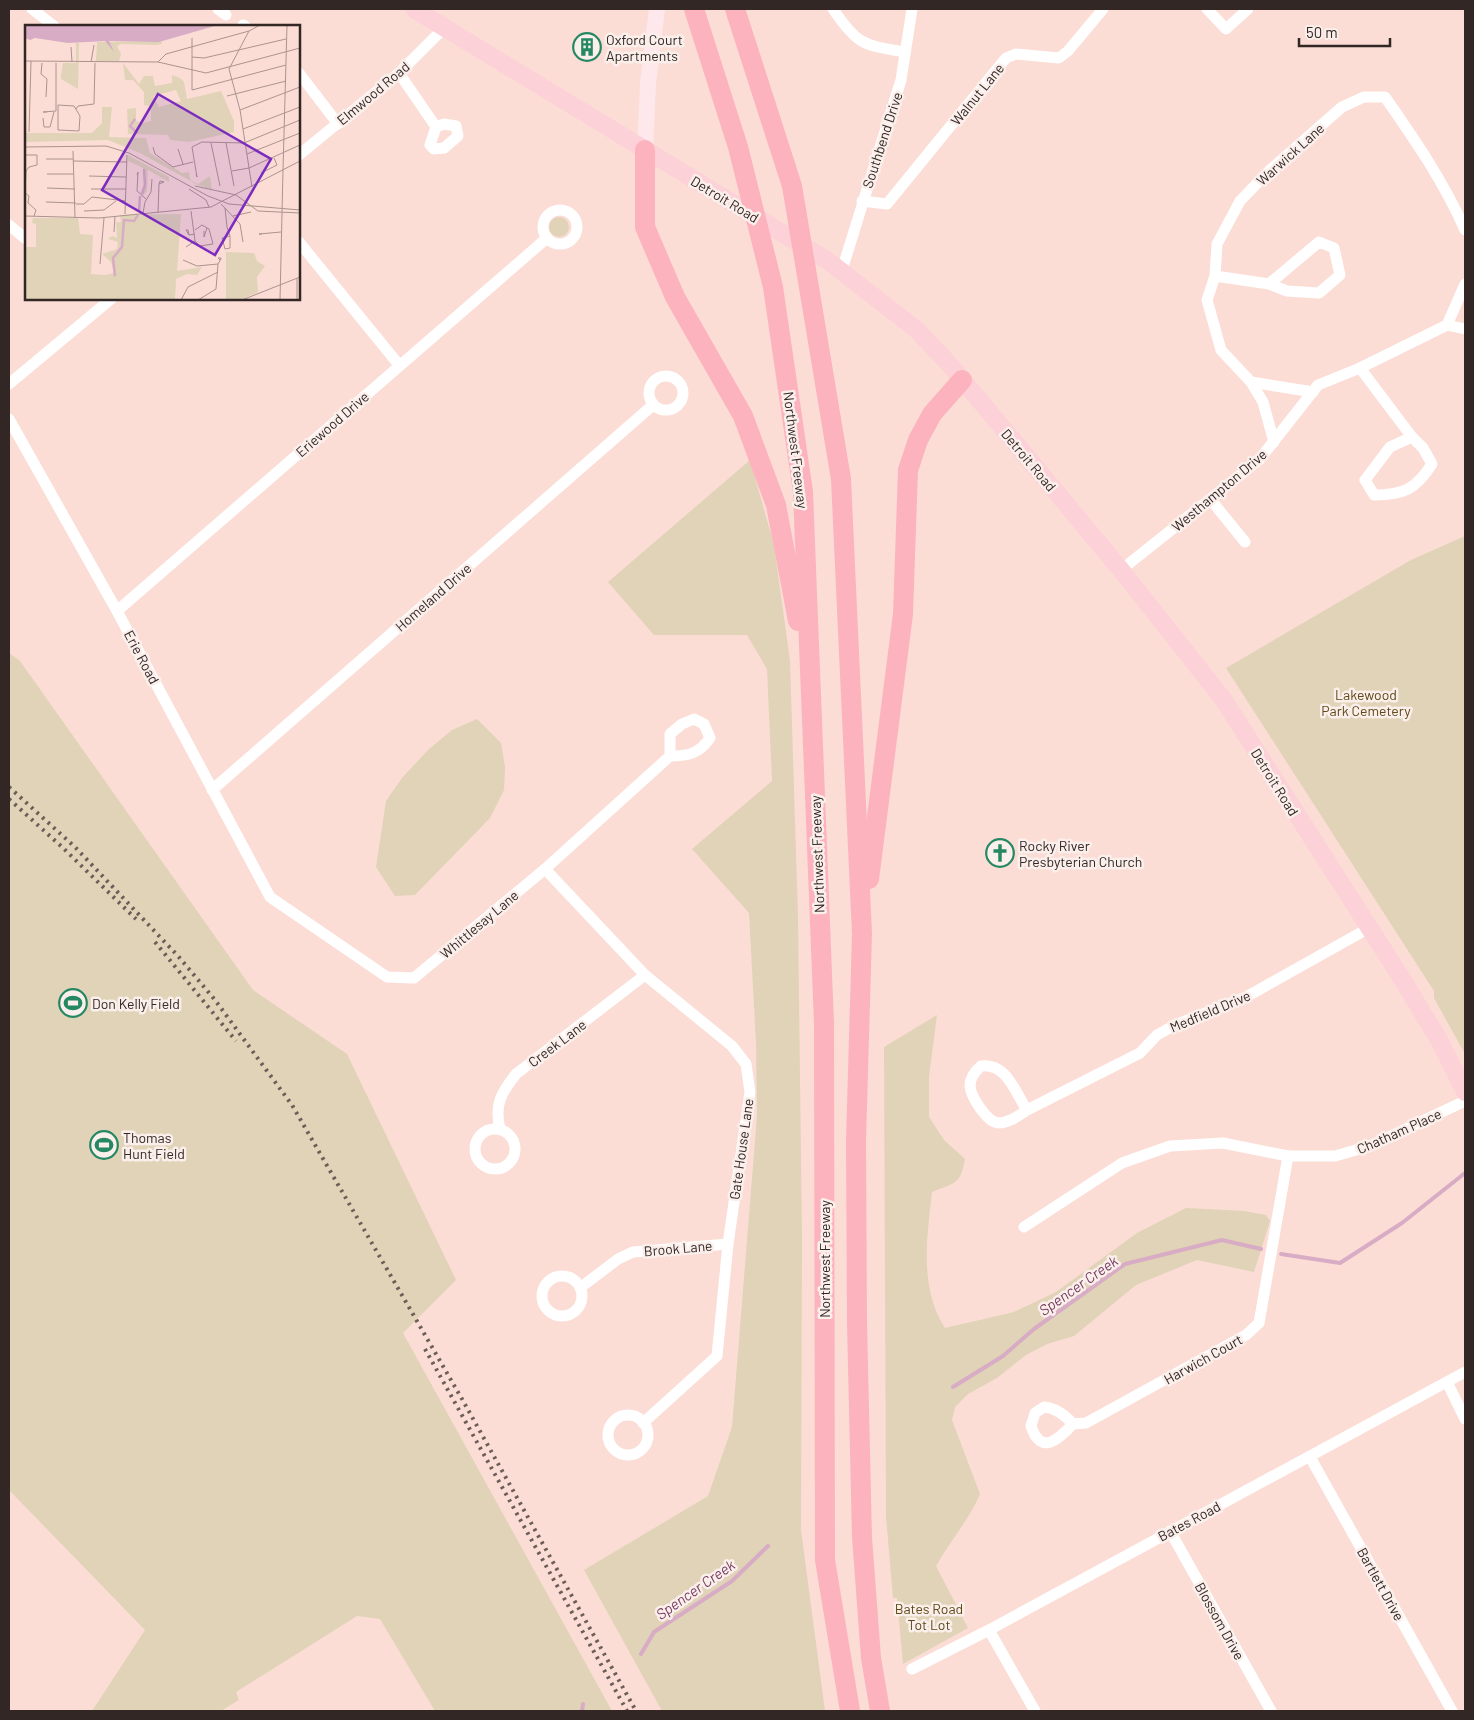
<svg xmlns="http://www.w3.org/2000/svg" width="1474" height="1720" viewBox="0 0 1474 1720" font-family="Barlow,sans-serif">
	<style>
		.green { fill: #e0d3b7 }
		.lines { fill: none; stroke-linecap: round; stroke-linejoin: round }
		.stream { stroke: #d8acc5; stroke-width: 4 }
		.minor { stroke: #fff; stroke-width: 11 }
		.secondary { stroke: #fee8ec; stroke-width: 16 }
		.primary { stroke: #fdd1d8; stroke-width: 18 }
		.motorway { stroke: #fcb3be; stroke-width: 20 }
		.rail { stroke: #6d5d58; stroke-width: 4; stroke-dasharray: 2.5 5; stroke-linecap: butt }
		.labels { text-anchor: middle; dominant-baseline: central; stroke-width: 5; stroke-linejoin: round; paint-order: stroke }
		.poi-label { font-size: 14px; fill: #322724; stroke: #fbefec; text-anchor: start }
		.street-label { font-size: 14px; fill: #322724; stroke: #fbefec }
		.park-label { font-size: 14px; fill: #5f4916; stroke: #fbefec }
		.water-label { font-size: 15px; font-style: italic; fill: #773e62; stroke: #fbefec }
		.inset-river { fill: none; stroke: #d8acc5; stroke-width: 2.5 }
		.inset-road { fill: none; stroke: #ab948e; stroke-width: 1 }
		.view { fill: #7b2cbf; fill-opacity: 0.15; stroke: #7b2cbf; stroke-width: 2.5 }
		.inset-edge { fill: none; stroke: #322724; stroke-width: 2.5 }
	</style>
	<rect width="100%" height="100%" fill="#fbddd5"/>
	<g class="green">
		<circle cx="559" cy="227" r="10"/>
		<polygon points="750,460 774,545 790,661 798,917 802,1239 801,1530 825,1711 662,1711 584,1570 708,1496 732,1427 757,1116 756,1043 749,913 692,849 772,781 767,669 747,635 654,635 608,582"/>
		<polygon points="1465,536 1465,1054 1434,998 1434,991 1226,668 1411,560"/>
		<polygon points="9,653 20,661 253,990 347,1054 456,1280 403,1333 612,1711 435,1711 380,1619 357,1616 236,1692 239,1700 221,1711 92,1711 145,1630 9,1490"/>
		<polygon points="477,719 501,743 505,767 504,790 490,818 415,895 395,896 376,867 386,801 402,778 428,750 452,730"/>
		<path d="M 937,1015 L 929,1077 L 929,1117 L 944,1140 L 965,1159 C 960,1185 956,1182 932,1192 C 927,1237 919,1288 945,1328 L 1014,1312 L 1056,1292 L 1137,1233 L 1186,1208 L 1244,1211 L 1266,1215 L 1270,1221 L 1254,1272 L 1197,1260 L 1136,1285 L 1074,1336 L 1047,1344 L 1026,1355 L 997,1378 L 968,1394 L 955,1407 L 952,1420 L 980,1494 C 969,1520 950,1541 936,1566 L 968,1628 L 903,1664 L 897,1598 L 893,1598 L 886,1516 L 884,1047 Z"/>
	</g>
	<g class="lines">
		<g class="stream">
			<polyline points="1281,1254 1340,1263 1402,1223 1465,1173"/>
			<polyline points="953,1387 1003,1356 1034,1329 1125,1264 1222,1240 1261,1249"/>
			<polyline points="641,1654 654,1632 732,1581 768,1546"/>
			<polyline points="582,1711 583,1704"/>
		</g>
		<g class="minor">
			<polyline points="32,9 54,26"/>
			<polyline points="218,9 226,15"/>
			<path d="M 833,9 C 858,46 864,45 905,52"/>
			<polyline points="1207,9 1226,29 1248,9"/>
			<polyline points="243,25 245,26"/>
			<polyline points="299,73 338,124"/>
			<polyline points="399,73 436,127"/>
			<polygon points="444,124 456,126 458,136 444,148 434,149 430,145 436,127"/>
			<polyline points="299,155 399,73 444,28"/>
			<polyline points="862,201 887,204 1006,58 1016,54 1059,58 1068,51 1103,9"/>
			<circle cx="560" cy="227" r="17"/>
			<polyline points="9,225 26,239"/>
			<polyline points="299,242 399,365"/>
			<polyline points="842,270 901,80 912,9"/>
			<polyline points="1215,276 1269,284 1319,242 1334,248 1340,275 1319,293 1287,291 1269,284"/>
			<polyline points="1447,325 1465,284"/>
			<path d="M 1360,368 L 1412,437 L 1390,447 L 1365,480 L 1374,495 C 1404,495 1416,489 1432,464 L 1423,448 L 1412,437"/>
			<circle cx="666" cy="393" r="17"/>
			<polyline points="1251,382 1263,402 1274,442"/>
			<polyline points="9,384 111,299"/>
			<path d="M 1313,392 L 1251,382 L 1221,350 L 1207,300 L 1215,276 L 1217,244 L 1240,201 L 1269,171 L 1342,107 L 1364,97 L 1385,97 C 1415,140 1444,182 1465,230"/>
			<path d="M 9,419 L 117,611 L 270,897 L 387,977 L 414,978 L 545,869 L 670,756 C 688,756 699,754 710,738 L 704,724 L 694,719 L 682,724 L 670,734 L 670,756"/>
			<polyline points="1211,500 1245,542"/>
			<polyline points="1121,570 1259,460 1318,385 1360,368 1447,325 1465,329"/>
			<polyline points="117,611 547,238"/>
			<polyline points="212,790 653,405"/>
			<polyline points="545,869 645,975 732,1046 746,1064 750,1092 728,1244 717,1356 643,1423"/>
			<path d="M 1027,1110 C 1018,1116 1009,1123 998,1123 C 987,1122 971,1097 970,1086 C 970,1078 974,1072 981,1066 C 1006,1062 1015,1092 1027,1110 L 1140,1053 L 1157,1035 L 1175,1025 L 1246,997 L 1369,928"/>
			<path d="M 500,1129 C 494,1105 501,1093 516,1074 L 645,975"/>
			<circle cx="495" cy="1149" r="20"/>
			<polyline points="1024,1227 1122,1163 1170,1146 1223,1143 1288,1156 1335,1156 1370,1146 1465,1101"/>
			<circle cx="562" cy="1296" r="20"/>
			<polyline points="580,1288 618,1259 633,1252 728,1244"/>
			<polyline points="1447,1382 1465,1419"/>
			<circle cx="628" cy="1435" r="20"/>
			<path d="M 1073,1424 C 1060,1438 1041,1457 1031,1426 L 1035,1413 L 1044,1407 C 1056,1408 1065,1415 1073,1424 L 1086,1423 L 1246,1335 L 1259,1323 L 1288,1156"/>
			<polyline points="1310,1457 1452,1711"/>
			<polyline points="1170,1531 1271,1711"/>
			<polyline points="989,1630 1035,1711"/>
			<polyline points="912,1669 989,1630 1465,1372"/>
		</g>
		<polyline class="secondary" points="645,150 648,83 657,9"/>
		<polyline class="primary" points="414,9 828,261 917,330 950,365 1121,570 1223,699 1399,974 1439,1040 1465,1092"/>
		<g class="motorway">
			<polyline points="694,9 738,147 773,287 803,492 824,1024 825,1560 850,1711"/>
			<polyline points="735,9 792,186 841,479 862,934 856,1141 857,1323 862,1537 871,1658 880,1711"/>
			<polyline points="645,150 645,227 675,297 743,416 776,505 798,621"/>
			<polyline points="869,879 903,614 908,470 918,440 932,414 962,380"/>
		</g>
		<g class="rail">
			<polyline points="9,787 75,847 178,956 215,1000 292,1105 462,1399 636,1711"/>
			<polyline points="9,799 62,847 136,919"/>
			<polyline points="155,942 236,1041"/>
			<polyline points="425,1349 627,1711"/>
		</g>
	</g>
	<defs>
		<symbol id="building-ring" viewBox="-11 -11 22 22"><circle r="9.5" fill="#fbefec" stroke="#258863" stroke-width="1.5"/><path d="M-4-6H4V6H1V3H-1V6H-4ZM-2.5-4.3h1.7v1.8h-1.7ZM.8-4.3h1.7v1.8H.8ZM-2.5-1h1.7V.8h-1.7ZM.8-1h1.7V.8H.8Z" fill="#258863"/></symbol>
		<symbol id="church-ring" viewBox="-11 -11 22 22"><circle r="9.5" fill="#fbefec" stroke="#258863" stroke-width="1.5"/><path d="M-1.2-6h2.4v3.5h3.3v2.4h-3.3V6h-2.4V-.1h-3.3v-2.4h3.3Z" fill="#258863"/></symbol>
		<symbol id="stadium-ring" viewBox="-11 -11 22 22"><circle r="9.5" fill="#fbefec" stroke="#258863" stroke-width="1.5"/><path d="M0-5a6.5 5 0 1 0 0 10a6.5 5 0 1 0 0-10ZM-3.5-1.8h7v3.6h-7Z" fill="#258863"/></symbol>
	</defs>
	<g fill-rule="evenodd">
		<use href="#building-ring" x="571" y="31" width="32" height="32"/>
		<use href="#church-ring" x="984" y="837" width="32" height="32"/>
		<use href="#stadium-ring" x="57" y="987" width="32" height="32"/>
		<use href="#stadium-ring" x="88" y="1129" width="32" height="32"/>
	</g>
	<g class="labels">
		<g class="poi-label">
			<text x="606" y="39">Oxford Court<tspan x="606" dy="16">Apartments</tspan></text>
			<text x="1019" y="845">Rocky River<tspan x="1019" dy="16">Presbyterian Church</tspan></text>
			<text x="92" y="1003">Don Kelly Field</text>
			<text x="123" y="1137">Thomas<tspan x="123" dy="16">Hunt Field</tspan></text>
		</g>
		<g class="street-label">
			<text transform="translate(373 93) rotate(-40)">Elmwood Road</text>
			<text transform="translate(977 94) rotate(-51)">Walnut Lane</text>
			<text transform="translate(882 140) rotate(-72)">Southbend Drive</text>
			<text transform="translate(1290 154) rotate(-42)">Warwick Lane</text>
			<text transform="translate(725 199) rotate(31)">Detroit Road</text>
			<text transform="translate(332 424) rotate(-41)">Eriewood Drive</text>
			<text transform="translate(796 450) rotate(83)">Northwest Freeway</text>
			<text transform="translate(1029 460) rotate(50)">Detroit Road</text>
			<text transform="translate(1219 490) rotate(-40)">Westhampton Drive</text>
			<text transform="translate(433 597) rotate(-41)">Homeland Drive</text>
			<text transform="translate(142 657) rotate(62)">Erie Road</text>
			<text transform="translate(1275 782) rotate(58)">Detroit Road</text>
			<text transform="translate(817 854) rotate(-92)">Northwest Freeway</text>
			<text transform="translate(479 924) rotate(-40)">Whittlesay Lane</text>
			<text transform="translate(1210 1011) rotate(-23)">Medfield Drive</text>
			<text transform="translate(557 1043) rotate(-37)">Creek Lane</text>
			<text transform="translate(1399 1131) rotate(-24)">Chatham Place</text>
			<text transform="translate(741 1149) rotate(-82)">Gate House Lane</text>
			<text transform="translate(678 1248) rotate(-5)">Brook Lane</text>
			<text transform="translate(824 1259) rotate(-90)">Northwest Freeway</text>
			<text transform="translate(1203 1359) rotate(-29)">Harwich Court</text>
			<text transform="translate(1189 1521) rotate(-28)">Bates Road</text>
			<text transform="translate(1381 1584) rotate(61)">Bartlett Drive</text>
			<text transform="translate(1220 1621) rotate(61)">Blossom Drive</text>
		</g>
		<g class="park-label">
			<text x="1366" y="694">Lakewood<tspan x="1366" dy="16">Park Cemetery</tspan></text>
			<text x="929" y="1608">Bates Road<tspan x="929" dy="16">Tot Lot</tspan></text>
		</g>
		<g class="water-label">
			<text transform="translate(1078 1285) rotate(-35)">Spencer Creek</text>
			<text transform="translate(695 1589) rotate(-35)">Spencer Creek</text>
		</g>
	</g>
	<g transform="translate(25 25)">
		<rect width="275" height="275" fill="#fbddd5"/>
		<path d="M 136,16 L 137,19 L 131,20 L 96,19 L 92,21 L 96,29 L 94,36 L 71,36 L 72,17 ZM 51,18 L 54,18 L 53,64 L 36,54 L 36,50 L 38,38 L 51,38 ZM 98,38 L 114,59 L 119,51 L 128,51 L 130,61 L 147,58 L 147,50 L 155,53 L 159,57 L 162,74 L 196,66 L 209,96 L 209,107 L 164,117 L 145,115 L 143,110 L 103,109 L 102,84 L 111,83 L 111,96 L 118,98 L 126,96 L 126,86 L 125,81 L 119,80 L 119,67 L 108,55 L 100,55 ZM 151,65 L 156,76 L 134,82 L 128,71 ZM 77,82 L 87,82 L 84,112 L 121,113 L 125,128 L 157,148 L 164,147 L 165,155 L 173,159 L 185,151 L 187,165 L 173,160 L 115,128 L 83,115 L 0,117 L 0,108 L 67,108 L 77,98 ZM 103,130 L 144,152 L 144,157 L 123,145 L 122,166 L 118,171 L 115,168 L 119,160 L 118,143 L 103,136 ZM 156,189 L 152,246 L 177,242 L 172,250 L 162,249 L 151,254 L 150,275 L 0,275 L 0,222 L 11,222 L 11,199 L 7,198 L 8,193 L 53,193 L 55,209 L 68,210 L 66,249 L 80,250 L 89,248 L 86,237 L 77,229 L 92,224 L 93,217 L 83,214 L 87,211 L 92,213 L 91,197 L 96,197 L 95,190 ZM 201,227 L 229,228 L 232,236 L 240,241 L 232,252 L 233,267 L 215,275 L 201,275 Z" fill="#e0d3b7" fill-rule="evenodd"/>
		<path d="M 0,0 L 193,0 L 134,17 L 84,16 L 89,27 L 80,16 L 43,18 L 10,13 L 5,15 L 0,13 Z" fill="#d8acc5"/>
		<path class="inset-river" d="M 110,94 L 105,101 L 112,108M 117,169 L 120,160 L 119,144M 114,187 L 115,171M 90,251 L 88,233 L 97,222 L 99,195 L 109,196 L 113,190"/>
		<path class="inset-road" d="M 224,6 L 204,44 L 215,85 L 227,162M 167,13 L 167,65 L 261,40M 46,22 L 47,37M 167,32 L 179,33 L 261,14M 0,36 L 133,37 L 181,48 L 275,23M 66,37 L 69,20M 133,37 L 141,29 L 224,6 L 235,0M 17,38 L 16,49 L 22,54 L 21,72M 202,71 L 261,56M 33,80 L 49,81 L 55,91 L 54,106 L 33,105 ZM 51,84 L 53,81 L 69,79 L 70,38M 215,85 L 275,62M 22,87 L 18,87 L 31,86 L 31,38M 18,93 L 19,102 L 25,102 L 29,87M 218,104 L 275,82M 4,107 L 6,36M 186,118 L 195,161M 201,118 L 209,161M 0,122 L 81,121 L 104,128 L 183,171 L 204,179 L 275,185M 128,122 L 130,129 L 148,142 L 168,137M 153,124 L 158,139M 48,126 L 50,192M 222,129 L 275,108M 0,130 L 12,130 L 12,140 L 4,142 L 1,146 L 0,168 L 4,171 L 3,178M 21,134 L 48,134M 48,136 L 102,137M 258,145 L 262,0M 207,146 L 224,143 L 275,120M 236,148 L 252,140 L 249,133M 22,149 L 48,149M 171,149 L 172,152 L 167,122 L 177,117 L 219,118 L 275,95M 112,150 L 113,147 L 112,166 L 121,174M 64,151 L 101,152M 170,161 L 211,170M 22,163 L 50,164M 66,164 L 101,164M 164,164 L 181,175 L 184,182M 211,170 L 233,186 L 275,188M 21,177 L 51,178M 3,178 L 11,185 L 9,191M 51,179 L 59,179 L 67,172 L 101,176M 196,179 L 215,199 L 218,217M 200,183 L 202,202 L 205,211 L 205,223 L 200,224 L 197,213 L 205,211M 59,186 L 79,185 L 91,176M 118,188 L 120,177 L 126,167 L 127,154M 133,188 L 134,159 L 139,157 L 135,156 L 134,159M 100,189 L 102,130M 0,191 L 74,193 L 186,182 L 275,136M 208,191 L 226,187M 179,206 L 179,212 L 182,203M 89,207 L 90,191M 237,209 L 234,209 L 256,207M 164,210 L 161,205 L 163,205 L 164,210 L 170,209M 170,216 L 175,221 L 188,219 L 184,204 L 177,200 L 170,205M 161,222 L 170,216 L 166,186M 158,235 L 172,241 L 193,239M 75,239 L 79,193M 156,275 L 163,262 L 193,247M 173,275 L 191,264 L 193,239 L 196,234 L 196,233 L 193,233 L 195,235M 217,275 L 275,252M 255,275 L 258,145M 272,275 L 272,253"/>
		<path class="view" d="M 133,69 L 246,134 L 190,230 L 77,165 Z"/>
		<rect width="275" height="275" class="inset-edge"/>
	</g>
	<rect width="1474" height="1720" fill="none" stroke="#322724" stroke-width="20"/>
	<path d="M1299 38v8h91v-8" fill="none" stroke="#322724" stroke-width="2.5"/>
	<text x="1306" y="38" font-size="15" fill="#322724" stroke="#fbefec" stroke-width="4" paint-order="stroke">50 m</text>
</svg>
